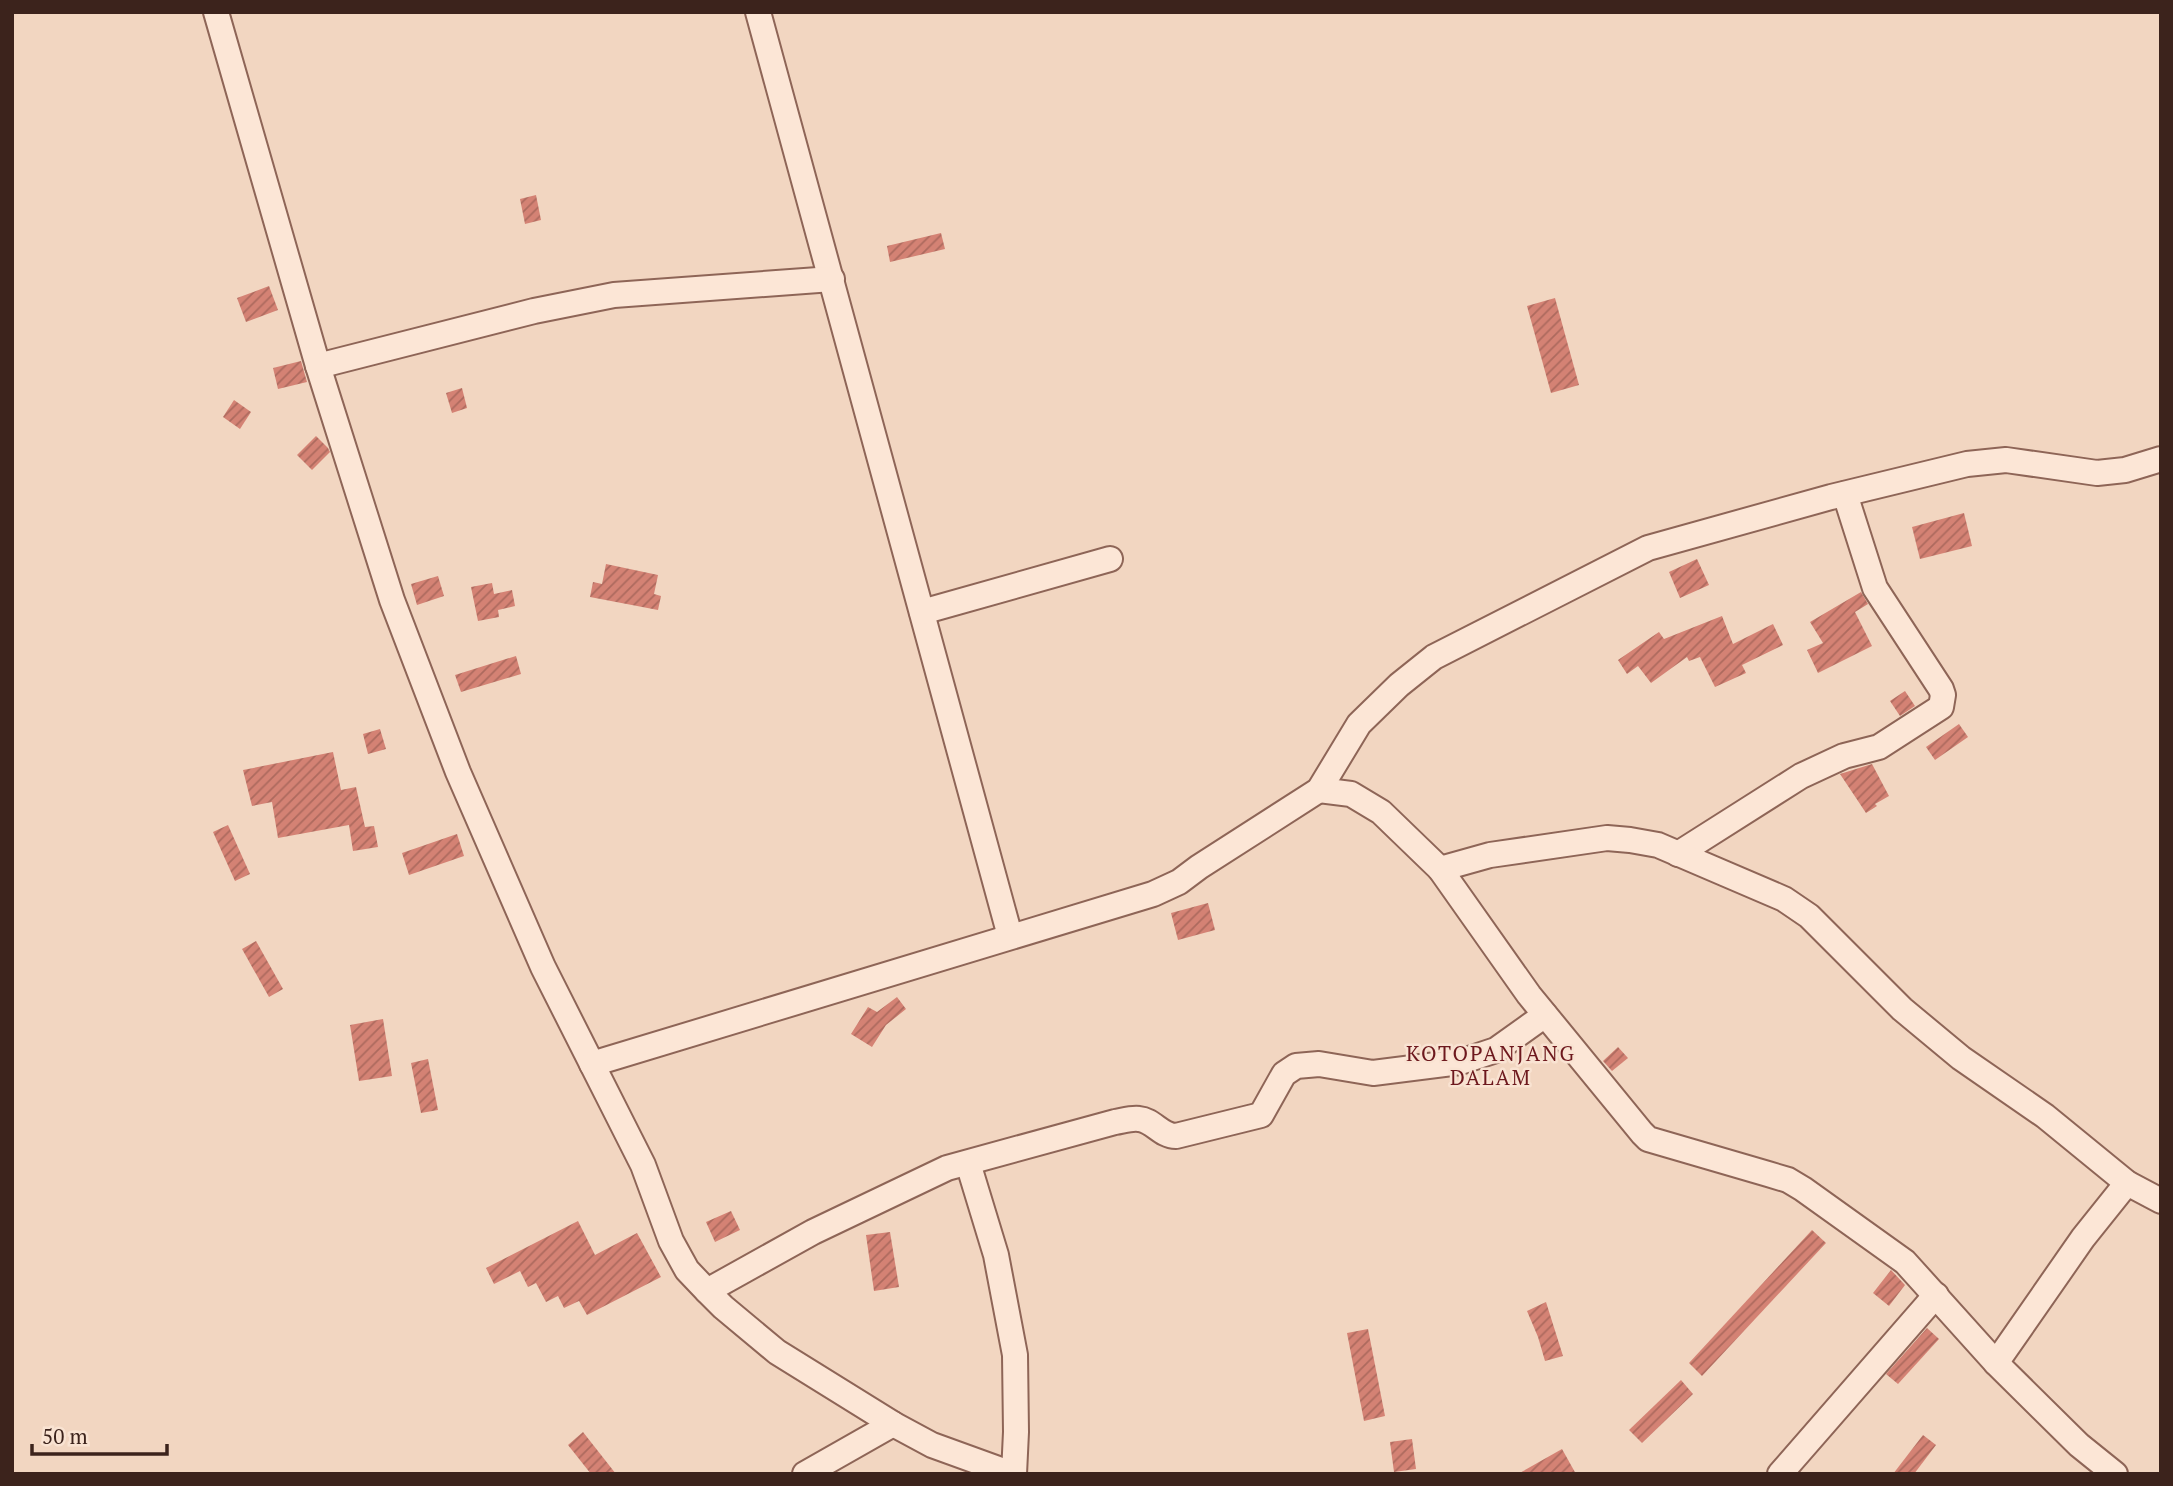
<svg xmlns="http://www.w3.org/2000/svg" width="2173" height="1486" viewBox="0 0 2173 1486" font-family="'PT Serif',serif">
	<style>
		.building { fill: url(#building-hatch) }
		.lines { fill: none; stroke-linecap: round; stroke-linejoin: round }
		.minor-casing { stroke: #8e6557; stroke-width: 28 }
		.minor { stroke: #fce6d6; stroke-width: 24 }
		.labels { text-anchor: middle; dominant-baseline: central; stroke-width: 5; stroke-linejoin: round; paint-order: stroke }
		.quarter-label { font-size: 21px; letter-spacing: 2px; fill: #6d181d; stroke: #f9e3d2 }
	</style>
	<defs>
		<pattern id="building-hatch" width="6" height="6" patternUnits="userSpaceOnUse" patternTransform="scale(1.75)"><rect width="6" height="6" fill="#d48274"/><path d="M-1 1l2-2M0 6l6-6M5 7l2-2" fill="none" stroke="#ad6a5e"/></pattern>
	</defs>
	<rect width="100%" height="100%" fill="#f2d6c1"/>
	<g class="building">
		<polygon points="536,195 541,220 525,224 520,199"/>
		<polygon points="941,233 945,249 890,262 887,246"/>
		<polygon points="269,286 278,310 246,322 237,298"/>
		<polygon points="1555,298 1579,385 1551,393 1527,306"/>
		<polygon points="301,361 307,382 278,389 273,368"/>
		<polygon points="462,388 467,408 452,413 446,393"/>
		<polygon points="234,400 251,412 240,429 223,417"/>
		<polygon points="316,436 328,448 330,452 312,470 297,455"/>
		<polygon points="1964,513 1972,546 1920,559 1912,527"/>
		<polygon points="1697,559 1709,585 1680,598 1669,572"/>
		<polygon points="606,564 658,575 654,594 661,596 658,610 590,597 593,582 602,584"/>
		<polygon points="438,576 444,596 417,605 411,584"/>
		<polygon points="492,583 494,594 512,590 515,606 498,610 499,617 478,621 471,587"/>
		<polygon points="1861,592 1868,604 1855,612 1872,646 1818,673 1807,650 1823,643 1810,622"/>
		<polygon points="1722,616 1733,644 1773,624 1783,645 1742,665 1746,673 1715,687 1700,657 1689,661 1687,657 1651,683 1638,666 1627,674 1618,660 1659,632 1664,639"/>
		<polygon points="516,656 521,674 461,692 455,675"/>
		<polygon points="1905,691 1915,706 1900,716 1890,701"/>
		<polygon points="1959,724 1968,737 1935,760 1926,747"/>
		<polygon points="380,729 386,749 368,754 363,734"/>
		<polygon points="333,752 341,790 356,787 365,827 374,826 378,847 353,851 349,825 278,838 272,802 252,806 243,770"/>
		<polygon points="1872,764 1889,796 1875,804 1877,806 1866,813 1840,774"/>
		<polygon points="228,825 250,874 235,881 213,832"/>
		<polygon points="457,834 464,856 409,875 402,853"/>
		<polygon points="1208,903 1215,930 1178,940 1171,913"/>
		<polygon points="256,941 283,989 269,997 242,949"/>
		<polygon points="897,997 906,1009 886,1025 872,1047 851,1034 868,1007 877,1012"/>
		<polygon points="383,1019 392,1076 359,1081 350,1025"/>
		<polygon points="1618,1047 1628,1058 1612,1071 1603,1061"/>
		<polygon points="428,1059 438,1110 421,1113 411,1063"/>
		<polygon points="731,1211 740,1230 715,1242 706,1222"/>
		<polygon points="578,1221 595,1255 637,1233 661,1277 587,1315 579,1301 564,1308 558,1296 546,1302 536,1283 528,1287 520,1271 494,1284 486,1268"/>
		<polygon points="1812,1230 1826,1243 1702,1376 1689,1363"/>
		<polygon points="890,1232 899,1287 874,1291 866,1235"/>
		<polygon points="1891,1270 1905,1285 1889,1306 1873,1293"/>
		<polygon points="1546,1302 1563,1356 1545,1361 1538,1337 1527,1311"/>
		<polygon points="1927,1328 1939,1339 1898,1384 1886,1374"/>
		<polygon points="1368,1329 1385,1416 1364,1421 1347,1333"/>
		<polygon points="1681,1380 1693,1394 1642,1443 1629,1430"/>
		<polygon points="583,1432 616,1474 591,1474 568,1445"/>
		<polygon points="1923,1435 1936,1445 1914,1474 1893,1474"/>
		<polygon points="1412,1439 1416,1469 1394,1472 1390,1442"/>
		<polygon points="1562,1449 1576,1474 1518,1474"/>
	</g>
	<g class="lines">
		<defs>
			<g id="minor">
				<polyline points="216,12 318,366 392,600 458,772 543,967 643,1165 671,1241 687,1270 707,1291 723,1307 777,1352 893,1424 932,1445 1012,1474"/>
				<polyline points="758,12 1010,936"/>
				<polyline points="318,366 534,311 614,295 832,279"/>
				<polyline points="922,612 1110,559"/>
				<polyline points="1319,790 1351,794 1381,812 1440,869 1529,995 1642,1133 1648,1139 1768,1174 1788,1180 1803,1189 1905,1262 1996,1363 2079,1445 2115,1474"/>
				<polyline points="1678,854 1801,776 1844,756 1879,747 1941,707 1943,695 1941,689 1875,588 1845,494"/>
				<polyline points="1440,869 1490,855 1607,838 1630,840 1658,845 1784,899 1809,916 1902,1009 1961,1058 2045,1116 2127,1183 2161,1201"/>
				<polyline points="592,1064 1153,894 1179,882 1199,867 1319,790 1359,724 1399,685 1434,657 1648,548 1831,497 1967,464 2006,460 2097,473 2125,470 2161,459"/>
				<polyline points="968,1163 996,1255 1015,1355 1016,1432 1014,1474"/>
				<path d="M 707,1291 L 813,1232 L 947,1168 L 1115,1122 C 1122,1121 1131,1118 1139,1119 C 1153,1120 1161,1136 1176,1136 L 1261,1115 L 1284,1074 L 1296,1066 L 1319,1064 L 1373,1073 L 1460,1062 L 1496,1050 L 1545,1015"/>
				<polyline points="1996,1363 2083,1238 2127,1183"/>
				<polyline points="805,1474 893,1424"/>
				<polyline points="1780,1474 1936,1295"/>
			</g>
		</defs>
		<use href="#minor" class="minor-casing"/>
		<use href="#minor" class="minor"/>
	</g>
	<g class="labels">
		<g class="quarter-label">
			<text x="1491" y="1053">KOTOPANJANG<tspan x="1491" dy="24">DALAM</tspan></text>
		</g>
	</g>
	<rect width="2173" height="1486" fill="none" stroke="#3c231c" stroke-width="28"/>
	<path d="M32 1444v10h135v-10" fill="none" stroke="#3c231c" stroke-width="3.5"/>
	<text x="42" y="1444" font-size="21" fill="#3c231c" stroke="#f9e3d2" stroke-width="5" paint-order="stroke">50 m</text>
</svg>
